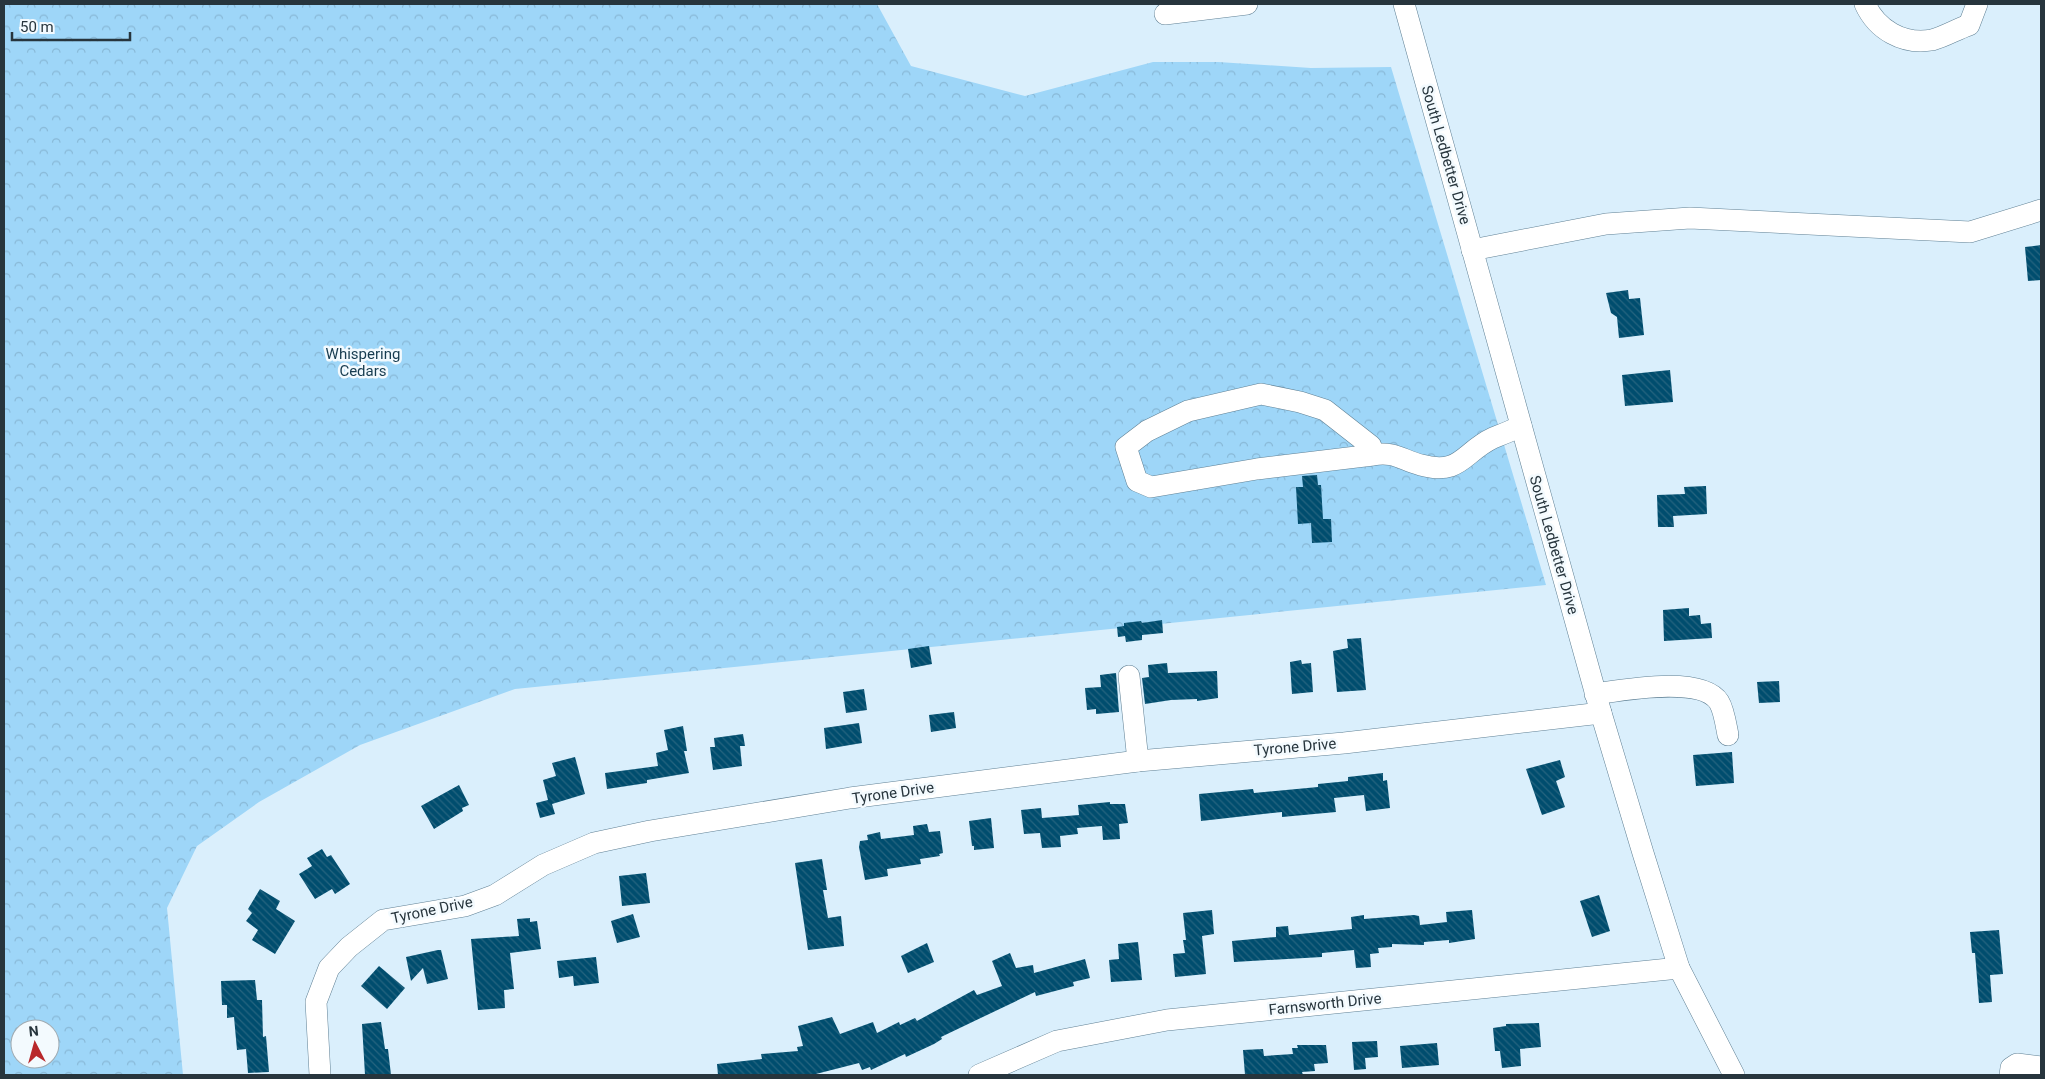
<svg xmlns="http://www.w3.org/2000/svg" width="2045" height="1079" viewBox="0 0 2045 1079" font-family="Roboto,sans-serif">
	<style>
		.forest { fill: url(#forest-crowns); fill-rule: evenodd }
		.building { fill: url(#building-back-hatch) }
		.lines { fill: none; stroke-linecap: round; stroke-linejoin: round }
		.minor-casing { stroke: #608195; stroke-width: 22 }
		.minor { stroke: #fff; stroke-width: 21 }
		.labels { text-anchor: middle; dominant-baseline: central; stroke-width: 5; stroke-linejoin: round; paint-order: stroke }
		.street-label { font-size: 15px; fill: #27353d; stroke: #f3fafe }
		.park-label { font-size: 15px; fill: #173c50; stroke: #f3fafe }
	</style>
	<defs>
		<pattern id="forest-crowns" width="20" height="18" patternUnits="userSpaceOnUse" patternTransform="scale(1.25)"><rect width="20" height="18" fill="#9ed6f8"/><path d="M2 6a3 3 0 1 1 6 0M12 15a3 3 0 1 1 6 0" fill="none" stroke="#88b8d6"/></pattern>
		<pattern id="building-back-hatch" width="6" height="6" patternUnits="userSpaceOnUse" patternTransform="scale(1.25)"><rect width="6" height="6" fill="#004d6e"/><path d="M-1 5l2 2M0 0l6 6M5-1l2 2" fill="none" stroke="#26647f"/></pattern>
	</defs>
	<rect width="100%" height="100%" fill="#daeffc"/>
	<path class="forest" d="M 4,4 L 877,4 L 911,66 L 1025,96 L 1153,62 L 1218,62 L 1311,68 L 1391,67 L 1546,585 L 515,689 L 360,745 L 259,802 L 197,846 L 167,908 L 183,1075 L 4,1075 ZM 20,1029 L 50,1029 L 50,1059 L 20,1059 Z"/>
	<g class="building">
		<polygon points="2041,245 2041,280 2028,281 2025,247"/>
		<polygon points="1628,290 1629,299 1640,298 1644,335 1619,338 1617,317 1611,313 1606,293"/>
		<polygon points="1670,370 1673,402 1625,406 1622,375"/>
		<polygon points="1317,475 1318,485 1321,485 1323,519 1331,519 1332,542 1312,543 1311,523 1298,524 1296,487 1303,487 1302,476"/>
		<polygon points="1706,486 1707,514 1673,516 1674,527 1658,527 1657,495 1685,494 1684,487"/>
		<polygon points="1689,608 1689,616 1700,615 1701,624 1711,623 1712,638 1664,641 1663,610"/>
		<polygon points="1162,620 1163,633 1142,635 1142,640 1126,642 1125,636 1118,637 1117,627 1124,626 1124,623 1141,621 1142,623"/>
		<polygon points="1361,638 1366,690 1337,692 1333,651 1348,648 1347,639"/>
		<polygon points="929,646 932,664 911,668 908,649"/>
		<polygon points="1301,660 1302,664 1311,663 1313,692 1292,694 1290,662"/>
		<polygon points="1167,663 1168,673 1217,671 1218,698 1197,701 1197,699 1171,700 1145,704 1142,678 1149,677 1148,665"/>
		<polygon points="1116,673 1119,712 1096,714 1096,709 1087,710 1085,688 1101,687 1100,675"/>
		<polygon points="1779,681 1780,702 1759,703 1757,682"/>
		<polygon points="864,689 867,710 846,713 843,692"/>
		<polygon points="954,712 956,728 931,732 929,715"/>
		<polygon points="859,723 862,743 826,749 824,728"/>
		<polygon points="683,726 687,751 684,751 689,773 647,780 647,783 607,789 605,773 658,766 656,753 668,750 664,730"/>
		<polygon points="743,734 745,746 740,746 742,766 713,770 710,747 715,747 714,738"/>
		<polygon points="1732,752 1734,783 1696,786 1693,755"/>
		<polygon points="575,757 585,794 552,804 555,814 540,818 536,803 548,800 543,780 556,776 552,763"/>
		<polygon points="1560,760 1565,777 1556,781 1565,807 1542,815 1526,769"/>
		<polygon points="1383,773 1383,781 1387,780 1390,808 1366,811 1364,795 1334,798 1336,812 1282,817 1282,812 1201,821 1199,794 1253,789 1254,793 1318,787 1318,784 1348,781 1348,777"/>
		<polygon points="459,785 469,805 462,808 463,811 434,829 421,806"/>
		<polygon points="1110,802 1110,804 1125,804 1128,823 1119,824 1120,839 1103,840 1102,826 1077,828 1078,834 1060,836 1061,847 1042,848 1040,833 1024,834 1021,810 1041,808 1042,818 1079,815 1078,805"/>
		<polygon points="991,818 994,848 974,850 974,846 972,846 969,821"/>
		<polygon points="927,824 929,832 940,831 943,853 939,854 940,856 920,859 921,864 887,869 888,876 865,880 859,847 860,841 868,840 867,835 880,832 881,839 914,835 913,826"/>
		<polygon points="322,849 327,857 331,855 350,884 335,894 332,889 315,899 299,874 312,866 307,858"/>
		<polygon points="822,859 827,890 823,890 828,918 841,916 844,946 808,950 795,863"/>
		<polygon points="646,873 650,903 622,906 619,876"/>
		<polygon points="260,889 280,901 276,909 295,921 275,954 252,940 258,930 246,921 252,913 248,909"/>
		<polygon points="1599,895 1610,931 1592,937 1580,901"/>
		<polygon points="1212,910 1214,934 1202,936 1206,974 1175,977 1173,954 1185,953 1183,940 1186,940 1183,913"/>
		<polygon points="1472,910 1475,939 1449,943 1449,940 1424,942 1424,945 1392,944 1392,947 1378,948 1379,953 1370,954 1371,967 1356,968 1354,950 1322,953 1322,957 1234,962 1232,941 1276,937 1276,927 1288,926 1289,935 1352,929 1351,917 1364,915 1364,919 1414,915 1419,916 1420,925 1447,922 1446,912"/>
		<polygon points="633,914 640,937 617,943 611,921"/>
		<polygon points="530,918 530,922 537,921 541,949 510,953 514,989 504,990 505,1008 478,1010 471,939 519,936 517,919"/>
		<polygon points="1999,930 2003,974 1990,975 1992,1002 1979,1003 1975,953 1972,953 1970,932"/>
		<polygon points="1138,942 1142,980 1111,982 1109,960 1119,959 1118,944"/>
		<polygon points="927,943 934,962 908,973 901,956"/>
		<polygon points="438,950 441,950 448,979 427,984 423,968 411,981 406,957"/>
		<polygon points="1010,953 1016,968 1033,965 1034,973 1085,959 1090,978 1073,982 1074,986 1036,996 1035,992 941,1037 942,1039 934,1044 906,1057 905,1054 871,1070 870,1067 862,1070 859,1063 812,1075 718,1075 717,1064 762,1059 761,1054 798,1051 797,1047 803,1046 798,1026 832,1017 840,1034 873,1022 877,1033 899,1022 900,1025 915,1018 917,1021 974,990 977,995 1002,986 992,961"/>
		<polygon points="596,957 599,983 574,986 573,976 559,978 557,961"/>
		<polygon points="379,966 405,988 387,1009 361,986"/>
		<polygon points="255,980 257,1000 262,1000 263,1037 266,1036 269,1072 248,1073 246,1049 237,1050 234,1017 227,1018 227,1005 222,1005 221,981"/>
		<polygon points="381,1022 385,1049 388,1049 391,1075 365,1075 362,1024"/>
		<polygon points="1539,1023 1541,1047 1520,1049 1521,1066 1502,1068 1500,1051 1495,1051 1493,1028 1506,1026 1506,1024"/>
		<polygon points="1377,1041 1378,1057 1365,1058 1366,1069 1354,1070 1352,1042"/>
		<polygon points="1437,1043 1439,1065 1402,1068 1400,1046"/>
		<polygon points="1297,1045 1326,1045 1328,1063 1314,1064 1315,1071 1302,1072 1303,1075 1245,1075 1243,1050 1263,1049 1264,1056 1293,1054 1292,1048 1298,1048"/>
	</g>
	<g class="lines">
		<defs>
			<g id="minor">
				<polyline points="1404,4 1601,713 1643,853 1679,968 1734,1075"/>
				<path d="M 1865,4 C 1877,30 1903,45 1932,40 C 1944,37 1957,29 1969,25 L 1977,4"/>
				<polyline points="1165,14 1247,4"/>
				<polyline points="1472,250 1606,224 1690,218 1970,232 2041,210"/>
				<path d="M 1373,455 L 1371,446 L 1325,410 L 1300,402 L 1261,394 L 1188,411 L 1147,431 L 1126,447 L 1137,481 L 1151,487 L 1257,469 L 1373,455 C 1394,451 1402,460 1421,465 C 1461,476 1463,452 1493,438 C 1503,434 1511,431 1521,426"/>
				<polyline points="1129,676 1138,761"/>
				<path d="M 1595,694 C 1623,690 1702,675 1719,702 C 1724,710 1726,725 1728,735"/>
				<polyline points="320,1075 316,1002 329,968 349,947 383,920 465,906 495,895 543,865 594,843 650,831 850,798 1138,761 1344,743 1601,713"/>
				<polyline points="979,1075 1057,1041 1167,1020 1679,968"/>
				<polyline points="2010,1075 2011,1068 2017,1064 2041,1067"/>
			</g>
		</defs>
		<use href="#minor" class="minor-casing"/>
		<use href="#minor" class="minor"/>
	</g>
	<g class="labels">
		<g class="street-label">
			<text transform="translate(1446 155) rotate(74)">South Ledbetter Drive</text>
			<text transform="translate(1554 545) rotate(74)">South Ledbetter Drive</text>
			<text transform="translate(1295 747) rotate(-5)">Tyrone Drive</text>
			<text transform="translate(893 793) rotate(-8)">Tyrone Drive</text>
			<text transform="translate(432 910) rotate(-12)">Tyrone Drive</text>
			<text transform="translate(1325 1004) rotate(-6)">Farnsworth Drive</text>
		</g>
		<g class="park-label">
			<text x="363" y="354">Whispering<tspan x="363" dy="17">Cedars</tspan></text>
		</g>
	</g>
	<rect width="2045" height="1079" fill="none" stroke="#27353d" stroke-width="10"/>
	<g transform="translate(35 1044) rotate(354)"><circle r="24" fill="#f3fafe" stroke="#a1abb1"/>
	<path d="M0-4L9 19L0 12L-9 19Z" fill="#b8282b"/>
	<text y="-8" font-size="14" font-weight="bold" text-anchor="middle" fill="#27353d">N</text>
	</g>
	<path d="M12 32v8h118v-8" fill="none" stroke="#27353d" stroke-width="2.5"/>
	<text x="20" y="32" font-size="15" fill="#27353d" stroke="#f3fafe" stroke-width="4" paint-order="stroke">50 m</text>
</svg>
